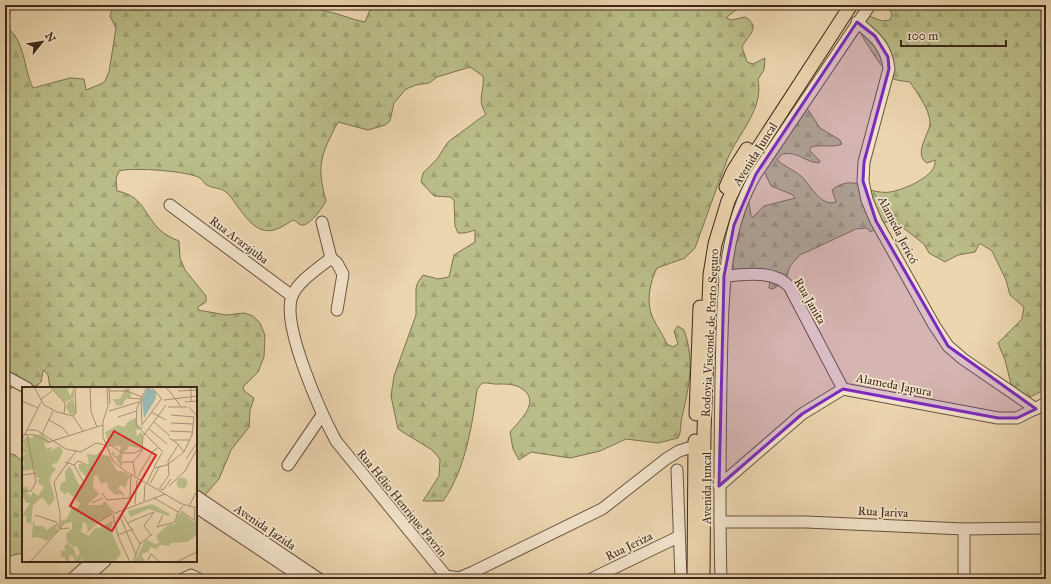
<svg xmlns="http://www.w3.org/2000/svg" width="1051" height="584" viewBox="0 0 1051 584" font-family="'IM FELL Great Primer',serif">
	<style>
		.forest { fill: url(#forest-firs); stroke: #7c7351 }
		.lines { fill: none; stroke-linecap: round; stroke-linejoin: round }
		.minor-casing { stroke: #69543f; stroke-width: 13 }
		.major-casing { stroke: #3d2919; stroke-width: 15 }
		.minor { stroke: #f3e4cc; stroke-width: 11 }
		.major { stroke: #ecd6b0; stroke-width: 13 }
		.marked { fill: #7b2cbf; fill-opacity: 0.2; stroke: #7b2cbf; stroke-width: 3; stroke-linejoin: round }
		.labels { text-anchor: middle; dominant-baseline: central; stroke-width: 3.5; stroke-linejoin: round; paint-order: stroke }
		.street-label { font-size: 12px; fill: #3d2919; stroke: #f3e4cc }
		.inset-road { fill: none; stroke: #a69174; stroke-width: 1 }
		.view { fill: #d62828; fill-opacity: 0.15; stroke: #d62828; stroke-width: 2 }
		.inset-edge { fill: none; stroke: #3d2919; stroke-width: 2 }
	</style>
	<defs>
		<pattern id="forest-firs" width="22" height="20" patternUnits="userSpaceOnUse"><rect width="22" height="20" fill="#babd89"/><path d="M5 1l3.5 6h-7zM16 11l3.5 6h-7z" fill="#a1a276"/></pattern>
	</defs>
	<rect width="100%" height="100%" fill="#ecd6b0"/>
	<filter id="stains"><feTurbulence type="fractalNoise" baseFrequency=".005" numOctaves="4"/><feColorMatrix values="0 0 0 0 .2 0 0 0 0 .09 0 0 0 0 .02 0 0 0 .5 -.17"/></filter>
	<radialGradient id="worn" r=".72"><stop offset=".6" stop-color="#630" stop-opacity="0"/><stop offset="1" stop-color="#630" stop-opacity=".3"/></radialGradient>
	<g class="forest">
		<path d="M 113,5 L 311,5 C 319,10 326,11 334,13 C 345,16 354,20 365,22 L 372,5 L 389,5 L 397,8 L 400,5 L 742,5 L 726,18 L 732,20 L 745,17 C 762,27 748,35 742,47 L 747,62 L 753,64 L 765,58 L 764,70 L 758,79 C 764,110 738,133 727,160 C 716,189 706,218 695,248 L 685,258 L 657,268 C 650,282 646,301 652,316 C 656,326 663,334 667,344 L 673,347 L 678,344 L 674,331 L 678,326 L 684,330 C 695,360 689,387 682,417 C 680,424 682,431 678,438 L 658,443 L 626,439 L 600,451 L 570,458 L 531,452 L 519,460 L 513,449 L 510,432 C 519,421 539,404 525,391 C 517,384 509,384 499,384 C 494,385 488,382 483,383 C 480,384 479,387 477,390 C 472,426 465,471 443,501 L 423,501 L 439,476 L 440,459 L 432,450 L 398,429 L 391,396 L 394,376 L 416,315 L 416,288 L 418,282 L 423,275 L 438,279 L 449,277 L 454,255 L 475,242 L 475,230 L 465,233 L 458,233 L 455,226 L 454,200 L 450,197 L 434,196 L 421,182 L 423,173 L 437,159 L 448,142 L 486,114 C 476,99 485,91 483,76 L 470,67 L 437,77 L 429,83 L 416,85 L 406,89 L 394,103 L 390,121 L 385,125 L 368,130 L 338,122 C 321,155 316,164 326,201 C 323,207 309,227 301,225 C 298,224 297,221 293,220 C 288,223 281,228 274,230 C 251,236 240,205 226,192 C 220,187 213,189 207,185 C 204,184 203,180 200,178 C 189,171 132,167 119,171 L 116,179 L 117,191 C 144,196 143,214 160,230 C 165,235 172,238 179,241 L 180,258 L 185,270 L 206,296 L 206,302 L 198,307 L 198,310 L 226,315 L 244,313 L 253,316 L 260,323 L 265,335 L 264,357 L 258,372 L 243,387 L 244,391 L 254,398 L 250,410 L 249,427 L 231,450 L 219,479 L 205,495 L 196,493 L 196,388 L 50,388 L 48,375 L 44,370 L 43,371 L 41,382 L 38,385 L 29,387 L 17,384 L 5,393 L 5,26 C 26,40 23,68 33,88 L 70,78 L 84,79 L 86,90 L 101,84 L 105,81 L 109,72 L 116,28 L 110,16 Z"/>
		<path d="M 888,5 L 1046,5 L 1046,389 L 1028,398 L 1011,384 L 1005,360 L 998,343 L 1022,319 L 1024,307 L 1010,295 L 1006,280 L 992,251 L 981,244 L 979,244 L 975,252 L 958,255 L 945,262 L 929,253 L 924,244 L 897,223 L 885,222 L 871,232 L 866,228 L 856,229 L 800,255 L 790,266 L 786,280 L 773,289 L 769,288 L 770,279 C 737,274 727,278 734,239 L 738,241 L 739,239 L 740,214 L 746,203 L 749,203 L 751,216 L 753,217 L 764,206 L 795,198 L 793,195 L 771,186 L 764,171 L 801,107 L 807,108 L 820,128 L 840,140 L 842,144 C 834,148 821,144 811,147 L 810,151 L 820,161 L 819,163 C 804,162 799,151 782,154 L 777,160 C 785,167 794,170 801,176 C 811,185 820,207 836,202 L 832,190 C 838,185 845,182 854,183 C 861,184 867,190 874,191 C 879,192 886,193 890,192 C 903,190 938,176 935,160 L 927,163 C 912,154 931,132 930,122 C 929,108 917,93 910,82 C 905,81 898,81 894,79 C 886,75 863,39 859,30 L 866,15 L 882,21 L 890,20 L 892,15 Z"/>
		<polygon points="5,452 15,455 23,462 23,553 5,557"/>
	</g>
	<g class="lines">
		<defs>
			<g id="minor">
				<path d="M 857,22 C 874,36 887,46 889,69 L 864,162 L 863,181 L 867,200 L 876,221 L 934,325 L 948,346 L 963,359 L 1036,409"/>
				<polyline points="170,205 292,296"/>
				<polyline points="322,222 331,258 337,263 343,274 337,310"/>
				<path d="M 331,258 C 319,268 298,281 292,296 C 281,325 321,413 336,441 L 446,576 L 459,578 L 473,572 L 602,509 L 666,459 L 679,451 L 695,446"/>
				<path d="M 724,276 C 745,275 772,269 789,286 L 843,389"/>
				<polyline points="5,376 27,388"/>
				<polyline points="288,465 322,415"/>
				<polyline points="677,470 681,579"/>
				<polyline points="719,486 802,414 843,389 998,418 1017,418 1046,403"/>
				<polyline points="196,496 319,579"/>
				<polyline points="196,507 304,579"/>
				<polyline points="720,522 806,522 964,529 1046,528"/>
				<polyline points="72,579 92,561"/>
				<polyline points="85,579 105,561"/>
				<polyline points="183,579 191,575 199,579"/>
				<polyline points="591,579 678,537"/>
				<path d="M 721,579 C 719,513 720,447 721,381 C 723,310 719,237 756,174 L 870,5"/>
				<polyline points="964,579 964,529"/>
			</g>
			<g id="major">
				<polyline points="726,187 733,171 747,149"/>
				<polyline points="696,414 700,307"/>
				<polyline points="694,579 695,441"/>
				<polyline points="703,579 704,430 710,275 715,244 728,201 740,176 851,5"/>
			</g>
		</defs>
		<use href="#minor" class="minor-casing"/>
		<use href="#major" class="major-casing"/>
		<use href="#minor" class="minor"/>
		<use href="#major" class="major"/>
	</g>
	<path class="marked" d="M 857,22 L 875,36 L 888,57 L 889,69 L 864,162 L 863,181 L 876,221 L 948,346 L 1036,409 L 1017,418 L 998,418 L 843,389 L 802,414 L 719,486 L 724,276 L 734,225 L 756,174 Z"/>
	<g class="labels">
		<g class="street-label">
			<text transform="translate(755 154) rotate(-58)">Avenida Juncal</text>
			<text transform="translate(898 230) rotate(63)">Alameda Jericó</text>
			<text transform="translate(239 240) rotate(37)">Rua Ararajuba</text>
			<text transform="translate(810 301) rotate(60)">Rua Janita</text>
			<text transform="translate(710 333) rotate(-87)">Rodovia Visconde de Porto Seguro</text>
			<text transform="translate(894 385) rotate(11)">Alameda Japura</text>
			<text transform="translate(707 488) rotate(-90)">Avenida Juncal</text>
			<text transform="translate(402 503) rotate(51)">Rua Hélio Henrique Favrin</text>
			<text transform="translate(883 512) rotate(3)">Rua Jariva</text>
			<text transform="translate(265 527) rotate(34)">Avenida Jazida</text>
			<text transform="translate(629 546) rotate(-26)">Rua Jeriza</text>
		</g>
	</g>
	<g transform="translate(22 387)">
		<rect width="175" height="175" fill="#ecd6b0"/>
		<path d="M154.5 96a5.5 5.5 0 1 1 11 0a5.5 5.5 0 1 1-11 0Z" fill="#babd89"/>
		<path d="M 107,1 L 109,10 L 103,13 L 100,19 L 96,18 L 95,20 L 91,12 L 98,12 L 103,2 ZM 51,12 L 54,24 L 53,28 L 48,27 L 44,21 L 45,16 ZM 114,31 L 117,40 L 121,39 L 120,42 L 114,43 L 115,50 L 118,45 L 120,47 L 120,62 L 107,59 L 106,62 L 101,65 L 99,78 L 95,74 L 95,71 L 92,71 L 89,66 L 93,65 L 92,70 L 97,68 L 99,59 L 87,59 L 83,45 L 96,38 L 102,40 L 108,33 ZM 20,47 L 28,55 L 26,57 L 22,55 L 24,62 L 29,60 L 31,61 L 27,64 L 29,64 L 37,59 L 41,64 L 36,75 L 29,78 L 34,82 L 29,88 L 28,94 L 33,112 L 27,119 L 20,110 L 11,118 L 9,138 L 4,135 L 4,129 L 0,129 L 8,116 L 4,116 L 0,108 L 0,99 L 6,101 L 5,106 L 9,109 L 11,105 L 16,109 L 22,100 L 16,95 L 17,91 L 14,90 L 13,82 L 0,84 L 0,78 L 3,78 L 0,71 L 2,67 L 5,67 L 1,65 L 0,58 L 3,59 L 0,54 L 6,49 L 10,51 L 12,48 ZM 79,63 L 80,68 L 87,69 L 95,84 L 100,84 L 108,89 L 103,101 L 99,98 L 96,101 L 102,107 L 102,110 L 99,107 L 93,108 L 86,101 L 85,95 L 79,97 L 76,89 L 72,88 L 71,100 L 77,107 L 65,118 L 79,118 L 83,114 L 92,125 L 80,133 L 77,132 L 66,143 L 64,136 L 61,135 L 59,145 L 67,149 L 74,140 L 76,142 L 91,133 L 89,144 L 99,167 L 92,175 L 61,175 L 60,168 L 59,175 L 54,175 L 51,169 L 47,168 L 47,175 L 44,175 L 43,170 L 39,170 L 39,163 L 44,164 L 42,160 L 45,156 L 52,162 L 54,170 L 58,167 L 55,159 L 52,160 L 45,155 L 44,147 L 50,142 L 50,135 L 42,137 L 39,142 L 39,134 L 45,132 L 50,120 L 56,121 L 58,116 L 46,105 L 43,107 L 38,103 L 39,96 L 44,94 L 43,85 L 48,79 L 57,98 L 62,97 L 65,91 L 57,82 L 57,77 L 67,77 L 65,67 L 74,68 ZM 130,117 L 148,127 L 146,129 L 127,122 L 108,130 L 106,124 ZM 159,125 L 172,135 L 175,126 L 175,148 L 165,155 L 149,156 L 147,159 L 138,158 L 135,162 L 128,160 L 126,165 L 121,166 L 120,169 L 124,175 L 112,175 L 124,152 L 133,157 L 137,156 L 134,149 L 146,138 L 153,137 L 157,126 ZM 11,133 L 13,139 L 20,139 L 25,143 L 34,137 L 36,144 L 25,154 L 16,150 L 10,151 Z" fill="#babd89"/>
		<path d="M 28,0 L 45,0 L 48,9 L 52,0 L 52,11 L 43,15 Z" fill="#babd89"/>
		<path d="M 126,0 L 134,5 L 134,11 L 122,31 L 120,13 Z" fill="#99b8b1"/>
		<path class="inset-road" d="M 12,0 L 22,18 L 35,25 L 51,29 L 61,44M 28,0 L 43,16 L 42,27M 68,0 L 69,25 L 75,40M 85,0 L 86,19 L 81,34 L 81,50 L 91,74 L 103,84 L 160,117 L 175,121M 87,0 L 88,17M 125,0 L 115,21 L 114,38 L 141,65M 129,0 L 140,12M 144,0 L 152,10M 169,0 L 169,15M 88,4 L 105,4 L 120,10M 156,4 L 175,3M 152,10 L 159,20M 106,11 L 119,12 L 120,38M 18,13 L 30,4M 142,13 L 175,9M 0,14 L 16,21M 163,15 L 175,14M 146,20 L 165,20M 167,20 L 175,29M 87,24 L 117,15M 129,25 L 144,33M 51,29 L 54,26 L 53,0M 96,30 L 115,24M 27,33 L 41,41 L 47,49M 132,35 L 148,49M 149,36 L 172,37M 120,38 L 140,11M 126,41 L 145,57M 5,43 L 14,43 L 44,62 L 59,65 L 74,56 L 83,58M 148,44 L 171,45M 0,47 L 13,48 L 27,55 L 81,38M 20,47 L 31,24M 122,48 L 144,18M 147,51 L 155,56 L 162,65M 0,53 L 19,15M 151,53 L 168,53M 85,59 L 89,58 L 100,66 L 112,66 L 121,62M 164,72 L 175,56M 43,75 L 52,78 L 62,96M 52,78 L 56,74 L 63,77M 98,79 L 101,75 L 111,75M 132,80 L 140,66M 132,81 L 145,78 L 162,65 L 170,48 L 172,30 L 149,28M 1,88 L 14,86M 113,88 L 111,75 L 120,64 L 121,47M 116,89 L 131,64 L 136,61M 125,96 L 132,81M 128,97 L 137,80M 147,99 L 163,84 L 175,62M 137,102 L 147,88 L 146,74 L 157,57M 138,102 L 141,103 L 149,92M 0,104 L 9,104 L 14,95 L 5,48M 80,106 L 85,113 L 108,111 L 109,88M 132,111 L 156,125 L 161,119M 122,114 L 123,97M 70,116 L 81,111M 113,117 L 115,93M 167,119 L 175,104M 159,124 L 172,133 L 173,123 L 171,121M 91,127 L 143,107M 13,128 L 34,135 L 38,142 L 47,141M 91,128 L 96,149 L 108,175M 141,128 L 135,140 L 153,135 L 156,125M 105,136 L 132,125 L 122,139 L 130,149M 65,145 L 76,135 L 90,127M 96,148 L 111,142M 114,168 L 98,129 L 101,128 L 118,157M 8,175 L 38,142 L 38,126 L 32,95 L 54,64M 111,175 L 118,157 L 129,148M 125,175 L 129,167 L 138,175M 154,175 L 175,165"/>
		<path class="view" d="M 92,44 L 134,68 L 90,144 L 48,119 Z"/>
		<rect width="175" height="175" class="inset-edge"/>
	</g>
	<rect width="1051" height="584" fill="none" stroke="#ecd6b0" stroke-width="20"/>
	<rect x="6" y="6" width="1039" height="572" fill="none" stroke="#3d2919" stroke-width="2"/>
	<rect x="10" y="10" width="1031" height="564" fill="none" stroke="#3d2919"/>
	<g transform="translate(42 42) rotate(60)" stroke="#f3e4cc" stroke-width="3" paint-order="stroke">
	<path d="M0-3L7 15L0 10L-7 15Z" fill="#3d2919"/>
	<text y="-6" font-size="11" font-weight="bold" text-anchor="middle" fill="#3d2919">N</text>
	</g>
	<path d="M901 40v6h105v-6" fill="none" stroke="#3d2919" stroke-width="2"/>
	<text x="907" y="40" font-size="12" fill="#3d2919" stroke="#f3e4cc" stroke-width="3" paint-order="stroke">100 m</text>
	<rect width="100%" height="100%" filter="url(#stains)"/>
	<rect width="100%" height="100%" fill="url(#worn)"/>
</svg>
